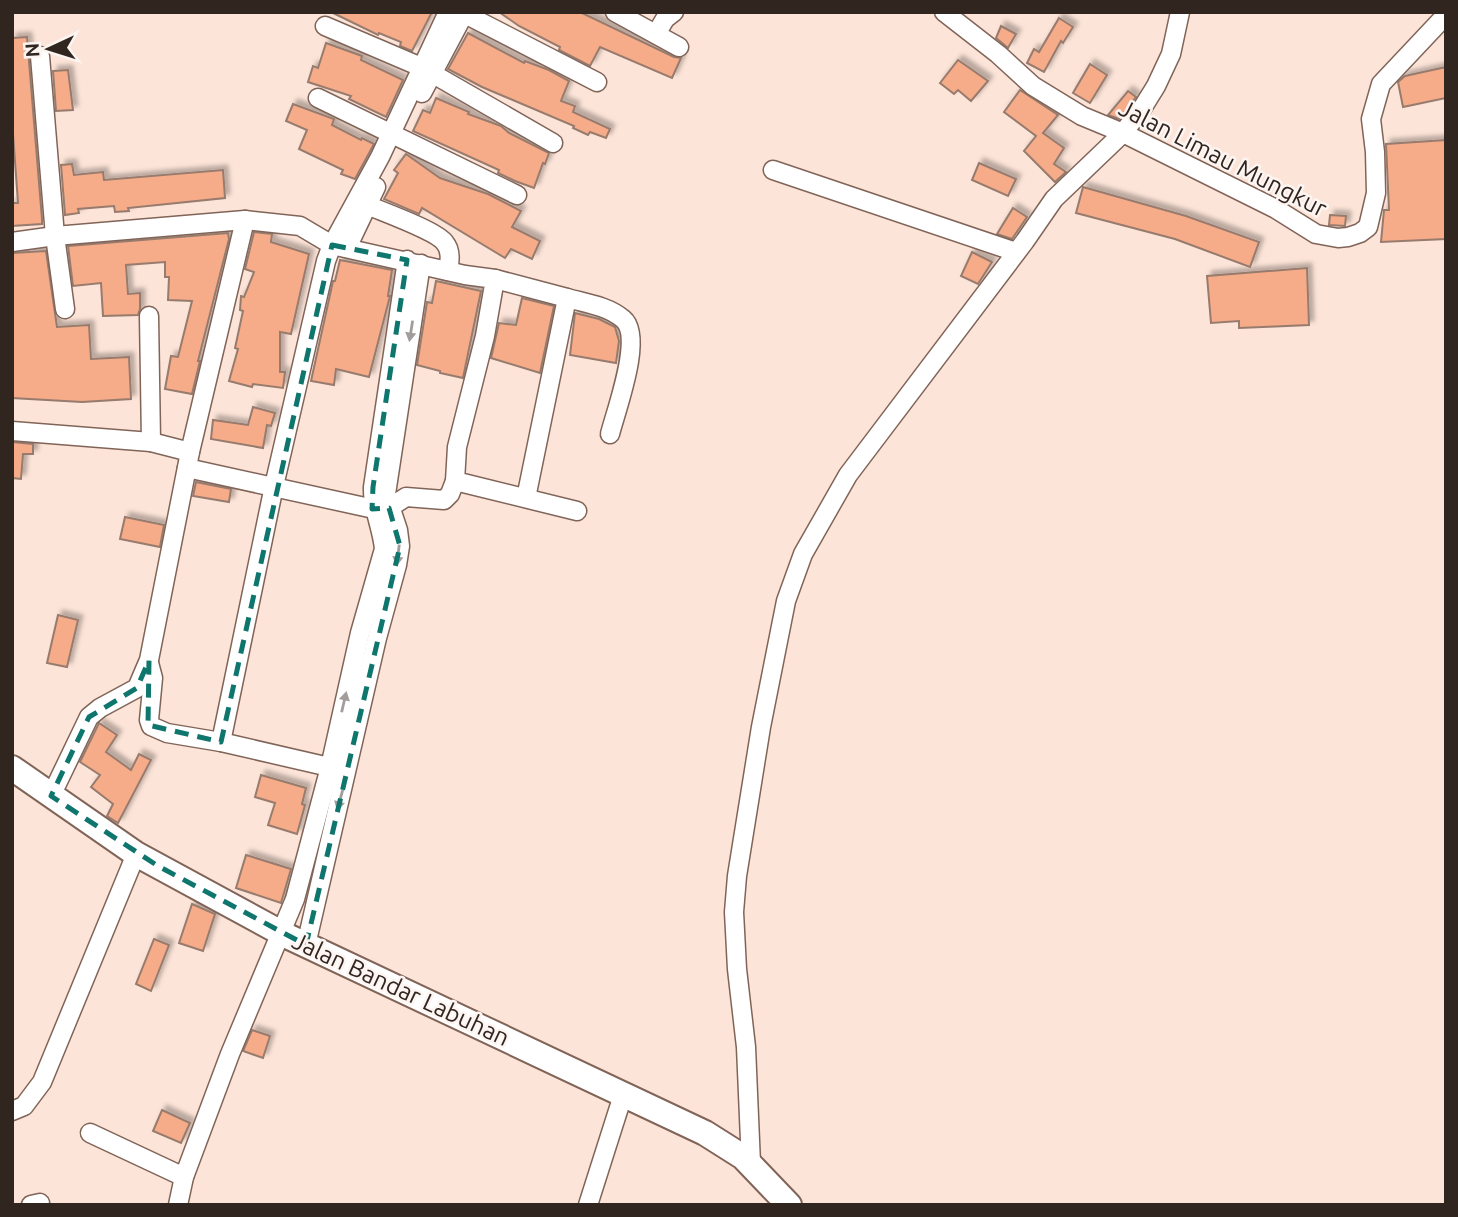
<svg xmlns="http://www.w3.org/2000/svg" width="1458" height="1217" viewBox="0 0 1458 1217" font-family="Ubuntu,sans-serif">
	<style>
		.building { fill: #f6ab89; stroke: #977b6e; stroke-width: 2; filter: url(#shadow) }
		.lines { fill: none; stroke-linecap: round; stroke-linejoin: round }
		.street-casing { stroke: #806458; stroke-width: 21 }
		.secondary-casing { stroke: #806458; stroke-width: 28 }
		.street { stroke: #fff; stroke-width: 18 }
		.secondary { stroke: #fff; stroke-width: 24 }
		.oneway { fill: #a29d9b }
		.marked { fill: none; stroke: #0f766e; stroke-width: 5; stroke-dasharray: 14 9; stroke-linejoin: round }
		.labels { text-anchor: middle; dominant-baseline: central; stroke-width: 5; stroke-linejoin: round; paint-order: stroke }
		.street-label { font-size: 24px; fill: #312520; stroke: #fcf5f2 }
	</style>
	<defs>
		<filter id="shadow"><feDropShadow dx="4.5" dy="-4.5" stdDeviation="2" flood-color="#0004"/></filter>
	</defs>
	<rect width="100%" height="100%" fill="#fde4d8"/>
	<g class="building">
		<polygon points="331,12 432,12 412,51 400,46 401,42 379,33 378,35"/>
		<polygon points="499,12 580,12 674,57 681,58 672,78 600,47 590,66 559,50 560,47 519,26"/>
		<polygon points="1059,18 1073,27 1063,43 1061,41 1044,72 1027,63 1034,49 1039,52"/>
		<polygon points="1001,26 1016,34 1008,48 996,38"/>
		<polygon points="468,33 524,63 525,61 549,70 569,81 561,101 575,106 573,112 610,129 606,138 590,132 588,135 573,128 574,126 482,87 448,69"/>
		<polygon points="27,37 42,219 42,224 12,226 12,203 18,203 13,134 12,38"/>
		<polygon points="326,43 362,56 361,60 403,80 386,117 349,99 351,96 308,82 313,66 318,68"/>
		<polygon points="958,60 988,81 971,101 958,90 954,94 940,83"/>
		<polygon points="1090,64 1107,75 1090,103 1073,93"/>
		<polygon points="1446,67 1446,98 1403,107 1398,82 1405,76"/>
		<polygon points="68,70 73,110 56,111 53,71"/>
		<polygon points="1020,90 1058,115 1043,133 1064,148 1054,164 1066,172 1055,182 1024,151 1036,136 1004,112"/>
		<polygon points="1128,91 1136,97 1119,119 1108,115"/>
		<polygon points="436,98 469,112 468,114 501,126 509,133 549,153 545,164 543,163 534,188 515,181 498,173 499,170 413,131 423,110 430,113"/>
		<polygon points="293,104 334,119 332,125 361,140 362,138 374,144 355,179 341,174 343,170 299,149 307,130 286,121"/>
		<polygon points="1446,140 1446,239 1381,242 1384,210 1389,210 1386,144"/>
		<polygon points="406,154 440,178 488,194 521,211 512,227 540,241 532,259 511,249 505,258 422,208 419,214 384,199 398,173 394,170"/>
		<polygon points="979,163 1016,179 1008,196 972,180"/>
		<polygon points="72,164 74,175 103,172 104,180 223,170 225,198 128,208 129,211 115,212 114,206 78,209 79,213 65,215 61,165"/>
		<polygon points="1083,187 1186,216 1259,242 1250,267 1175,239 1076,213"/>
		<polygon points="1013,208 1027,217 1012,239 997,234"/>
		<polygon points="1330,215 1346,216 1345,226 1329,225"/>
		<polygon points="254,232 272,234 271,242 309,254 291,334 280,332 280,372 285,372 283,388 253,384 252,387 229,381 238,349 235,348 243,311 240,310 241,296 244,297 254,272 245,269"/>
		<polygon points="228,233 229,239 198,361 200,361 192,394 165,389 171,356 178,357 192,301 168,300 169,277 165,277 165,262 126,265 128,294 140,293 140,309 138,315 103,316 101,283 73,286 68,246"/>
		<polygon points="46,251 57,327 89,325 91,359 129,357 131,399 82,402 12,398 12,253"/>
		<polygon points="972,252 992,262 978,284 961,276"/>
		<polygon points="340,260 392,270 388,296 390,296 369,377 336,369 334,385 311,381 333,281 335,281"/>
		<polygon points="1307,268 1309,325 1239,328 1239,321 1211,323 1207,276"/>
		<polygon points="436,281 481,291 463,378 440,373 440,371 417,365 427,302 432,303"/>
		<polygon points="522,298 554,306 540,373 491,358 499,323 516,325"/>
		<polygon points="575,313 599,319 615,327 619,341 616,363 570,355"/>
		<polygon points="253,407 275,413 271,426 267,425 263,448 211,439 213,420 248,425"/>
		<polygon points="12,442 33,444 33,454 23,454 21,479 12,478"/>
		<polygon points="196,482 231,489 229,502 193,496"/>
		<polygon points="125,517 164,525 160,547 120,539"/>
		<polygon points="58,615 78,620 67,667 47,663"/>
		<polygon points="99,723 117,735 106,752 131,770 139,754 151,760 118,823 107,816 113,804 91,787 100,775 80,762"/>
		<polygon points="261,775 306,788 302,804 305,805 297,834 268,825 275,803 255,797"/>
		<polygon points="246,855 291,869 281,903 236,888"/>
		<polygon points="192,904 215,914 203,951 179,943"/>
		<polygon points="154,939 169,945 151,991 136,984"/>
		<polygon points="252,1030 270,1036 263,1058 243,1051"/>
		<polygon points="162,1110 190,1123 181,1143 153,1131"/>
	</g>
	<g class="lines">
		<defs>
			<g id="street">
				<polyline points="461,12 597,82"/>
				<polyline points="615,12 679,47"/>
				<polyline points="944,12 998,54 1033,86 1082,116 1123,133 1276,209 1316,234 1338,238 1348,237 1360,233 1368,227 1376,193 1375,152 1371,119 1381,84 1446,15"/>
				<polyline points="325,26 421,67 553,143"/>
				<polyline points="656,34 665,19 674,12"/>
				<polyline points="40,56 55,236 65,309"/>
				<polyline points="422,93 465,12"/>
				<polyline points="318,98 517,195"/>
				<polyline points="773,170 1016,252"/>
				<path d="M 367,205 C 383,212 437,231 445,243 C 451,250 450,262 448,271"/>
				<polyline points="12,242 55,236 245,220 300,226 332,245 465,275 495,279 485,336 457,447 455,481 577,511"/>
				<polyline points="347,248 376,187"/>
				<polyline points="495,279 567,298 526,498"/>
				<path d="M 567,298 C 585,303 608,306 623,319 C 644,336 616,410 610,434"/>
				<polyline points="149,316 151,442 190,452"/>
				<polyline points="12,431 151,442"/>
				<polyline points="187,468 374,509 389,508 406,497 444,500 450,494 455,481"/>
				<polyline points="149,663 153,678 149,720 151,726 167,733 221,742 338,769"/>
				<polyline points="221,742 274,486 326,261 332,245 380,157 448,12"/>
				<polyline points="51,796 89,717 100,708 137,688 149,660 190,452 245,220"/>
				<polyline points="306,945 377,638 397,565 400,546 398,530 386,494 421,264"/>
				<polyline points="12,1111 24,1106 42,1082 136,854"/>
				<polyline points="90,1133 184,1177"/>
				<polyline points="751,1164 746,1047 737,969 734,912 737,876 761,727 786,601 803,554 848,475 1025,241 1054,199 1123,133 1143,107 1156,86 1171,54 1180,12"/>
				<polyline points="31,1205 40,1203"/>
				<path d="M 178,1205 L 184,1177 L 230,1054 L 295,899 L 330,767 L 360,633 L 384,549 C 382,527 372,509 373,487 L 407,260"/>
				<polyline points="588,1205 623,1095"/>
			</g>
			<polyline id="secondary" points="12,768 136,854 287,936 705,1133 743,1157 789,1205"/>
		</defs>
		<use href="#street" class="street-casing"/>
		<use href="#secondary" class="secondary-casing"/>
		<use href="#street" class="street"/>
		<use href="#secondary" class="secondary"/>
	</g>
	<defs><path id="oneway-solid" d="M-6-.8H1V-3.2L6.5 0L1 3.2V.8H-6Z" transform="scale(1.75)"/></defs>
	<g class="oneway">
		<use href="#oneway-solid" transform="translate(411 331) rotate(99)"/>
		<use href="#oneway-solid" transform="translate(398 555) rotate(97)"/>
		<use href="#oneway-solid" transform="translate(344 702) rotate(-77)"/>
		<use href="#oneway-solid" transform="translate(340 800) rotate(105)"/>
	</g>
	<path class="marked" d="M 332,245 L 407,260 L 373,487 L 372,509 L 389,508 L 400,546 L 306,945 L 158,866 L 51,796 L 89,717 L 137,688 L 149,660 L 148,725 L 221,742 Z"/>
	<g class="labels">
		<g class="street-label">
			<text transform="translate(1223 158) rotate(27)">Jalan Limau Mungkur</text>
			<text transform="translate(401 989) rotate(25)">Jalan Bandar Labuhan</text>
		</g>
	</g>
	<rect width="1458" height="1217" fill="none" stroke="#312520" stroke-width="28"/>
	<g transform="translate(49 49) rotate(266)" stroke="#fcf5f2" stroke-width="5" paint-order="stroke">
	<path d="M0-5L12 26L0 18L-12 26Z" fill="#312520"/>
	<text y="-10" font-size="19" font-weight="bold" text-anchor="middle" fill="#312520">N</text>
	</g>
</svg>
